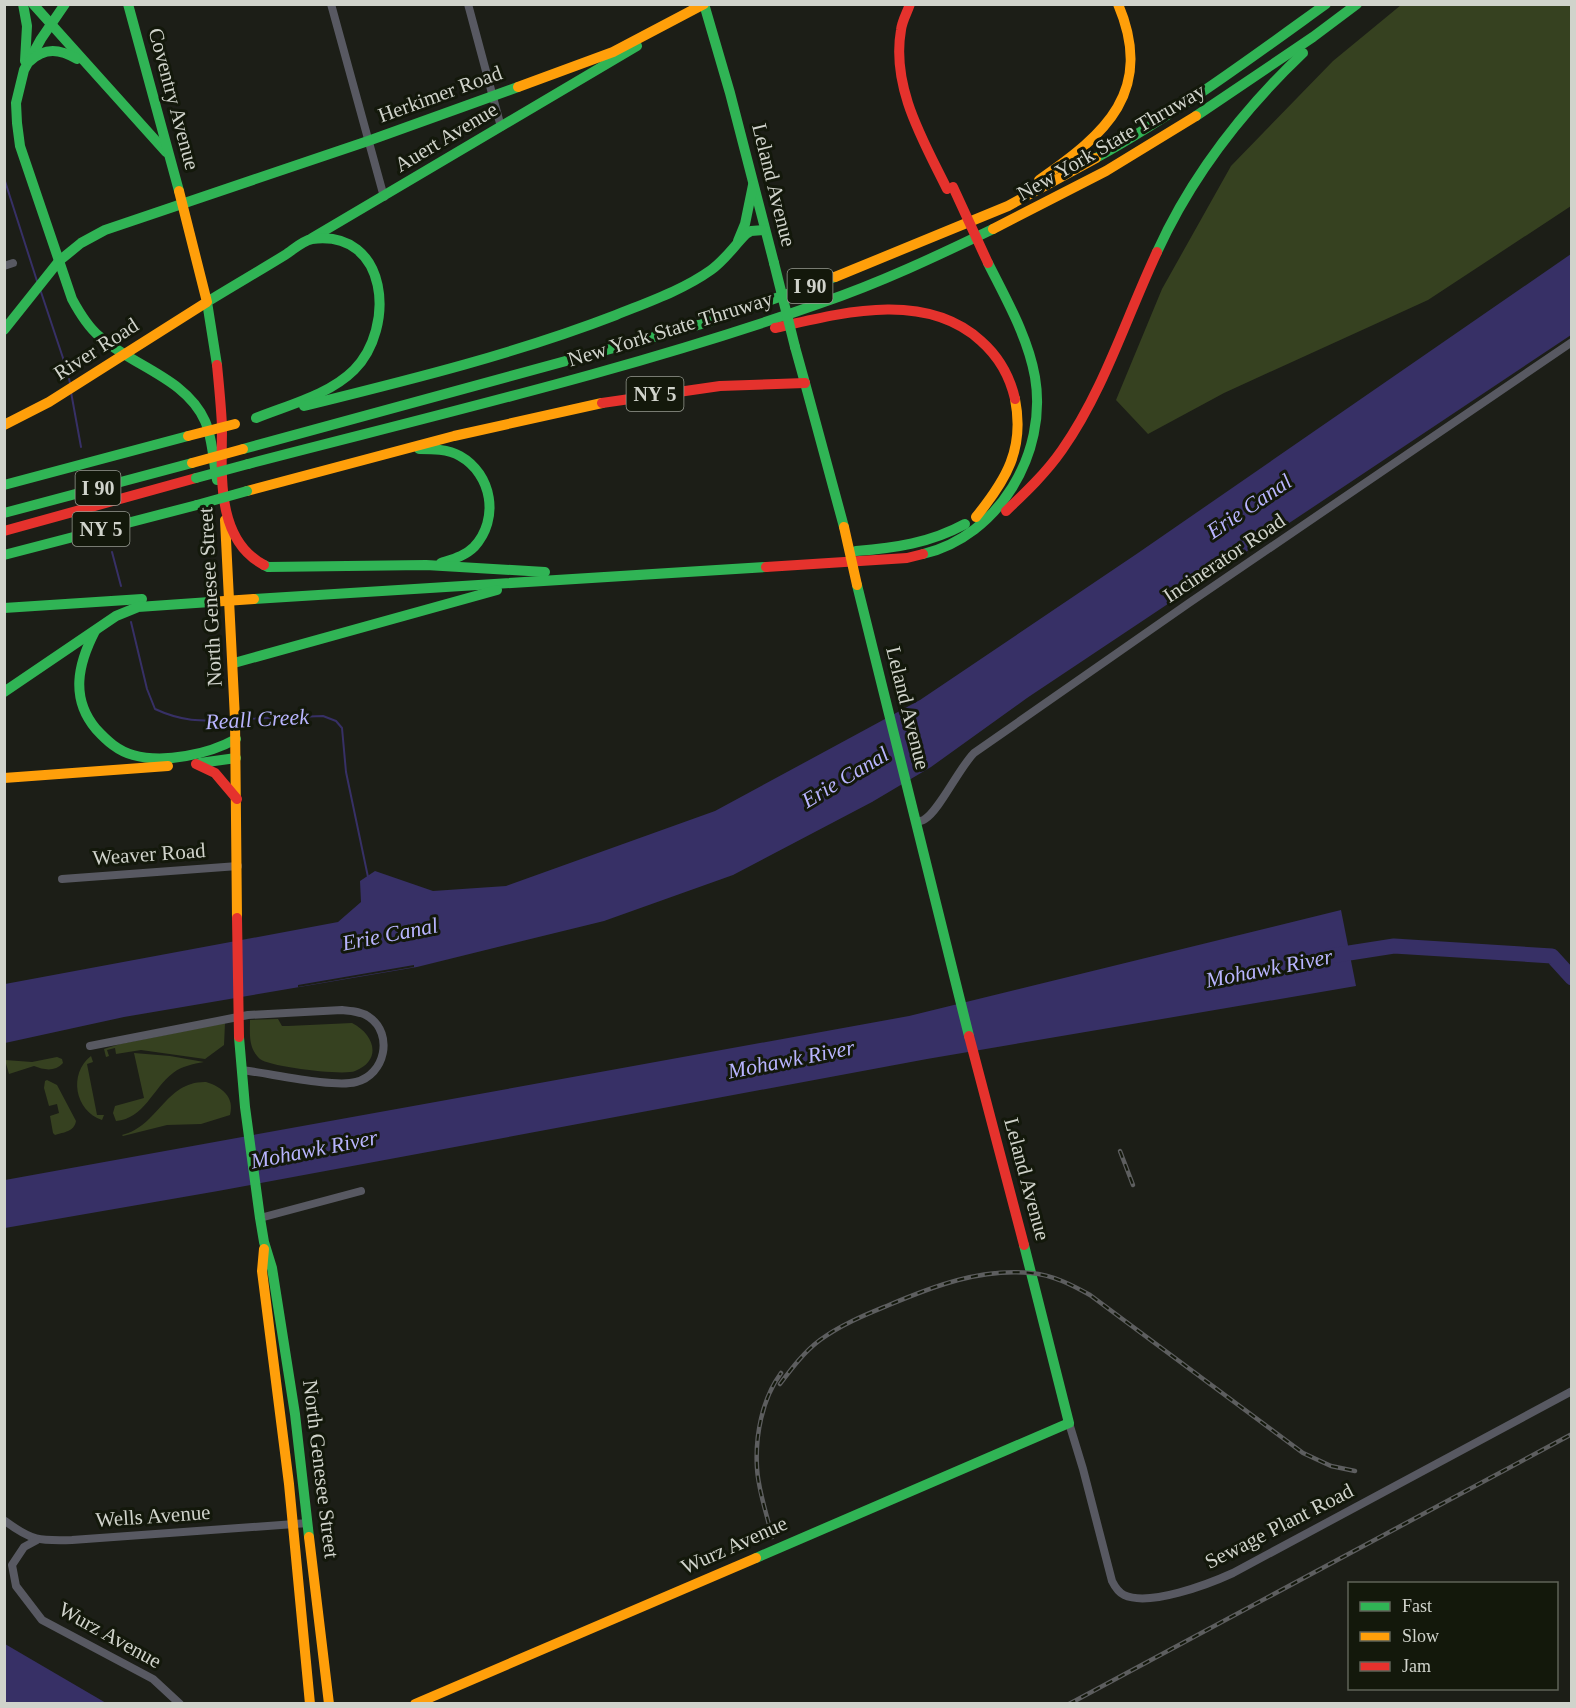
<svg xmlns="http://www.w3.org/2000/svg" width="1576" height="1708" viewBox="0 0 1576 1708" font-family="'Times New Roman',serif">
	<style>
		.green { fill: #364120 }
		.water { fill: #373066 }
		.pier { fill: #1c1e17 }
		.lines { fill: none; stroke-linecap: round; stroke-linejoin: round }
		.stream { stroke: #373066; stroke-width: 2 }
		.river { stroke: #373066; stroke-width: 15 }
		.street { stroke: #585962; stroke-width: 8 }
		.fast { stroke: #30b455; stroke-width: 10 }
		.slow { stroke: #ff9f0a; stroke-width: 10 }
		.jam { stroke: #e5322d; stroke-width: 10 }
		.rail-casing { stroke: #5d5e5f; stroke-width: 4.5 }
		.rail { stroke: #13180b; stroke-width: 2; stroke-dasharray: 7; stroke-linecap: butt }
		.fast-bridge { stroke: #30b455; stroke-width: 10 }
		.slow-bridge { stroke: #ff9f0a; stroke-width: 10 }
		.jam-bridge { stroke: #e5322d; stroke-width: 10 }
		.labels { text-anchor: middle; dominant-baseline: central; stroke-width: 6; stroke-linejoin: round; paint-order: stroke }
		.shield { fill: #13180b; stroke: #979b91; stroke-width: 1.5 }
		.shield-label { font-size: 20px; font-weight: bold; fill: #d0d3cb }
		.street-label { font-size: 21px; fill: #d0d3cb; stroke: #13180b }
		.water-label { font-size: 22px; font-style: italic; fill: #b9b5ff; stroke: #13180b }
	</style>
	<rect width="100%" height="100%" fill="#1c1e17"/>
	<g class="green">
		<polygon points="1401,5 1571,5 1571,206 1428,300 1224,393 1148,434 1116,400 1162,289 1231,166 1333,61"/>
		<path d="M 278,1019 L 282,1026 L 288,1026 L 352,1023 C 374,1034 383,1060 355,1071 C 344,1076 270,1067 260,1059 C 248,1048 250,1034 250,1020 Z"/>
		<polygon points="225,1023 224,1045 205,1059 141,1050 116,1054 115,1048 107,1050 109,1056 106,1057 104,1049 120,1044"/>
		<path d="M 134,1053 L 170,1056 L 204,1062 C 193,1064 182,1066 173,1073 C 153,1088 144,1119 116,1121 L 113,1113 L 115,1106 L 144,1098 Z"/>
		<path d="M 91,1056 L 93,1062 L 87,1064 L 97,1115 L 104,1115 L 102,1120 C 75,1111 68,1074 91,1056 Z"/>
		<path d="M 57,1057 L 62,1059 L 63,1063 C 55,1072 44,1070 34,1066 L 9,1074 L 5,1060 L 32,1062 Z"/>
		<path d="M 47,1080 L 57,1085 L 76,1121 C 74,1132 64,1132 55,1135 L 53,1133 L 50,1116 L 59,1113 L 57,1104 L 49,1106 L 44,1088 L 45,1081 Z"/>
		<path d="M 206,1082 C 222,1087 235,1097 230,1115 L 201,1124 L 167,1125 L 123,1136 L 122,1135 C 159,1126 165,1081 206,1082 Z"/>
	</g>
	<g class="water">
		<polygon points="1571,254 1571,335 1027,698 931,767 872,802 733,875 604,921 417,967 124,1017 5,1043 5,984 338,922 361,902 360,881 375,871 433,891 506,886 715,811 920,700 1138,553"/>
		<polygon points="1341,910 1356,986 927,1059 218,1191 5,1228 5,1180 909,1016"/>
		<polygon points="4,1644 5,1644 106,1703 5,1703"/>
	</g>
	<polygon class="pier" points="414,965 414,967 361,976 298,987 298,985"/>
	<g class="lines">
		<g class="stream">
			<polyline points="4,178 37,281"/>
			<polyline points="41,292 67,370 70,383"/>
			<polyline points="71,392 81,447"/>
			<polyline points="112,552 121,586"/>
			<path d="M 131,622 L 147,689 L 155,709 C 183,722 201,721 231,720"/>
			<polyline points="240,719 323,716 336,721 342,728 346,772 368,877"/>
		</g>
		<polyline class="river" points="1330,956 1394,946 1552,956 1572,978"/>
		<g class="street">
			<polyline points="331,4 384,197"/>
			<polyline points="468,4 501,127"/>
			<polyline points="4,266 13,263"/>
			<path d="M 916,822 C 919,821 923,821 925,819 C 939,811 959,768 974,753 L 1189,603 L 1572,342"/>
			<polyline points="62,879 238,866"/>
			<path d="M 90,1046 L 248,1015 L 342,1010 C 351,1011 361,1011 369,1017 C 394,1034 385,1075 356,1082 C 333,1088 269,1073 241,1070"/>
			<polyline points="260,1218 361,1191"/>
			<path d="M 1069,1423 L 1083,1469 L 1112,1581 C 1115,1587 1118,1592 1124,1595 C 1149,1607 1209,1584 1233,1573 L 1572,1391"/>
			<path d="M 5,1521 C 32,1541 39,1541 72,1540 L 308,1523"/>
			<polyline points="37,1540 24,1547 12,1565 16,1586 42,1620 153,1679 180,1704"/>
		</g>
		<g class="fast">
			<polyline points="23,4 27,26 25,61"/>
			<polyline points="33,4 166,152"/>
			<path d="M 65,4 L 41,39 L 24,70 L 16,103 L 17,123 L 20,146 L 72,299 C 79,312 87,326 99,336 C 132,366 186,378 205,421 C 213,439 213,461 217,480"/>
			<polyline points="128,4 179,191"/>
			<polyline points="704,4 730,93 774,263"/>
			<path d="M 30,61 C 45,47 60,49 77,59"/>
			<polyline points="1196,116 1313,37 1357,4"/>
			<path d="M 1096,158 C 1177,113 1251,58 1326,4"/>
			<polyline points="312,238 637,46"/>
			<polyline points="738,241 745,224 753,185"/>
			<path d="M 1157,252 C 1192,175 1242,111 1303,53"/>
			<polyline points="4,330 59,261 81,243 105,230 368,141 518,87"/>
			<polyline points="795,347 805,383"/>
			<path d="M 217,365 L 207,302 C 233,286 259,271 285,255 C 293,250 302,241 312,239 C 389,229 396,328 354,370 C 329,395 288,405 256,418"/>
			<polyline points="805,383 844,527"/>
			<path d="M 304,406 C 409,380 515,354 616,315 C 648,302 683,290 711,270 C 725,260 734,246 746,234 L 751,231 L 765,230"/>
			<polyline points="243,449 709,322 835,277"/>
			<path d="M 419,449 C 432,449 448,449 460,456 C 492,474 500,519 474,547 C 465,556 453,559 441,563"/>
			<path d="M 248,464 C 440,414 634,369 821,303 C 880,283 937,256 993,229"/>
			<polyline points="4,485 188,436"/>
			<polyline points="4,513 192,463"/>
			<path d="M 856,551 C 895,548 930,543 965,524"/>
			<path d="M 923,554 C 999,536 1048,453 1035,377 C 1028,337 1006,299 988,263"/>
			<polyline points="4,555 197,505"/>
			<polyline points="264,565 268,567 426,565 545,572"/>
			<polyline points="857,585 969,1036"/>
			<polyline points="254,599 766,567"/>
			<polyline points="4,608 142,599"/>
			<path d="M 95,631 C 78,664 70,698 96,729 C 107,741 118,751 133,755 C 164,764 209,754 236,739"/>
			<polyline points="234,663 497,590"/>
			<polyline points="4,692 116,616 138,607 210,602"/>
			<polyline points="200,763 236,758"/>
			<polyline points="239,1037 245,1107 260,1218 264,1242 272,1268 295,1414 309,1537"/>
			<polyline points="756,1558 1069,1423 1024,1245"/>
		</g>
		<g class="slow">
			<polyline points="518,87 613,52 704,4"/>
			<path d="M 1039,180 C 1106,134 1155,91 1118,4"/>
			<polyline points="993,229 1106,171 1196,116"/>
			<polyline points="835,277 1008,206 1096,158"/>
			<polyline points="4,425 49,402 207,302 179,191"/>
			<polyline points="247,491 454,436 602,403"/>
			<path d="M 976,517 C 1006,480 1025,449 1015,399"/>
			<polyline points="225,520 235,719 237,918"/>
			<polyline points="4,778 168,766"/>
			<polyline points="264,1249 262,1271 289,1484 310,1704"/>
			<polyline points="309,1537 329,1704"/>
			<polyline points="415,1704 756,1558"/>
		</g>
		<g class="jam">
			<path d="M 910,4 C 907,13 902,21 901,30 C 891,87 923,140 947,189"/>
			<path d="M 775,328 C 841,313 925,290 981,341 C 998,356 1010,377 1015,399"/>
			<path d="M 217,365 C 219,385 221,406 222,426 C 222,473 215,539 264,565"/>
			<polyline points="602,403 720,386 805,383"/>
			<path d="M 1006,511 C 1026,492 1046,473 1062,450 C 1104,390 1126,318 1157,252"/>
			<polyline points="4,531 196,478"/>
			<polyline points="766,567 907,558 923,554"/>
			<polyline points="196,764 215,773 237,799"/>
			<polyline points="969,1036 1024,1245"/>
		</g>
		<defs>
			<g id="rail">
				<polyline points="1120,1151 1133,1185"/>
				<path d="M 780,1384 C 792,1368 804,1352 820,1340 C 842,1324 865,1315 889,1305 C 934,1286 981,1268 1031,1273 C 1053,1275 1072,1285 1090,1295 L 1303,1453 L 1331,1466 L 1355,1471"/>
				<path d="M 772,1537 C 767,1514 758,1490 757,1468 C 755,1436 762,1399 781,1373"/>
				<polyline points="1069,1704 1572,1434"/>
			</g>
		</defs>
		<use href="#rail" class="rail-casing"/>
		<use href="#rail" class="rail"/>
		<g class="fast-bridge">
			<polyline points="774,263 795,347"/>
			<polyline points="196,478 248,464"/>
			<polyline points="197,505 247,491"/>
		</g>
		<g class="slow-bridge">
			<polyline points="188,436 235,424"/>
			<polyline points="192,463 243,449"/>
			<polyline points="844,527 857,585"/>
			<polyline points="210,602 254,599"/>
		</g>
		<g class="jam-bridge">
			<polyline points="953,187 988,263"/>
			<polyline points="237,918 239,1037"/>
		</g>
	</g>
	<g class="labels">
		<g class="shield">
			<rect x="787.5" y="269" width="45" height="34" rx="4.5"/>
			<rect x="626.5" y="377" width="57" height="34" rx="4.5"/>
			<rect x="75.5" y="471" width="45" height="34" rx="4.5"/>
			<rect x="72.5" y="512" width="57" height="34" rx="4.5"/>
		</g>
		<g class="shield-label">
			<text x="810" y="286">I 90</text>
			<text x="655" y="394">NY 5</text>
			<text x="98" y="488">I 90</text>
			<text x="101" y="529">NY 5</text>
		</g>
		<g class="street-label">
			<text transform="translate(440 94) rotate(-20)">Herkimer Road</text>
			<text transform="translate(174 99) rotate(75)">Coventry Avenue</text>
			<text transform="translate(446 137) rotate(-31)">Auert Avenue</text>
			<text transform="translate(1111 142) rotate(-30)">New York State Thruway</text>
			<text transform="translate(774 185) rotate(76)">Leland Avenue</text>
			<text transform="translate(670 329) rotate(-17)">New York State Thruway</text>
			<text transform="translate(96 349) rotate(-33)">River Road</text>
			<text transform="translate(1224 558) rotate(-34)">Incinerator Road</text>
			<text transform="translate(210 597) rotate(-93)">North Genesee Street</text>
			<text transform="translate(908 708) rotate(76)">Leland Avenue</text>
			<text transform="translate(149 854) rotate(-4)">Weaver Road</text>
			<text transform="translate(1027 1179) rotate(75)">Leland Avenue</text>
			<text transform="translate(321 1469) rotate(83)">North Genesee Street</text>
			<text transform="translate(153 1516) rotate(-4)">Wells Avenue</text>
			<text transform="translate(1279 1526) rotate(-27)">Sewage Plant Road</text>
			<text transform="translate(734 1545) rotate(-24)">Wurz Avenue</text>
			<text transform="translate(110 1635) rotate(29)">Wurz Avenue</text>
		</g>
		<g class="water-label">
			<text transform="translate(1249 506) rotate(-34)">Erie Canal</text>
			<text transform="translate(257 719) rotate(-3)">Reall Creek</text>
			<text transform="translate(845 777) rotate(-31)">Erie Canal</text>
			<text transform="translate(390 934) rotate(-11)">Erie Canal</text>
			<text transform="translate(1269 968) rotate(-11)">Mohawk River</text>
			<text transform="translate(791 1059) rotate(-11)">Mohawk River</text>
			<text transform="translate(314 1149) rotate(-11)">Mohawk River</text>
		</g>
	</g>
	<rect width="1576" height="1708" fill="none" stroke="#d0d3cb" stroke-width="12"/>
	<rect x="1348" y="1582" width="210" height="108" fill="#13180b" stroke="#5f6358" stroke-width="1.5"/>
	<rect x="1360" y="1602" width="30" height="9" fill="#30b455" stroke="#5f6358" stroke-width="1.5"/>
	<text x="1402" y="1612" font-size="18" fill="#d0d3cb">Fast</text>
	<rect x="1360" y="1632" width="30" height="9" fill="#ff9f0a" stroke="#5f6358" stroke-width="1.5"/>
	<text x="1402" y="1642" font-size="18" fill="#d0d3cb">Slow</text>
	<rect x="1360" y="1662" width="30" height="9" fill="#e5322d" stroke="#5f6358" stroke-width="1.5"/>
	<text x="1402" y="1672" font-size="18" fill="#d0d3cb">Jam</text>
</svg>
